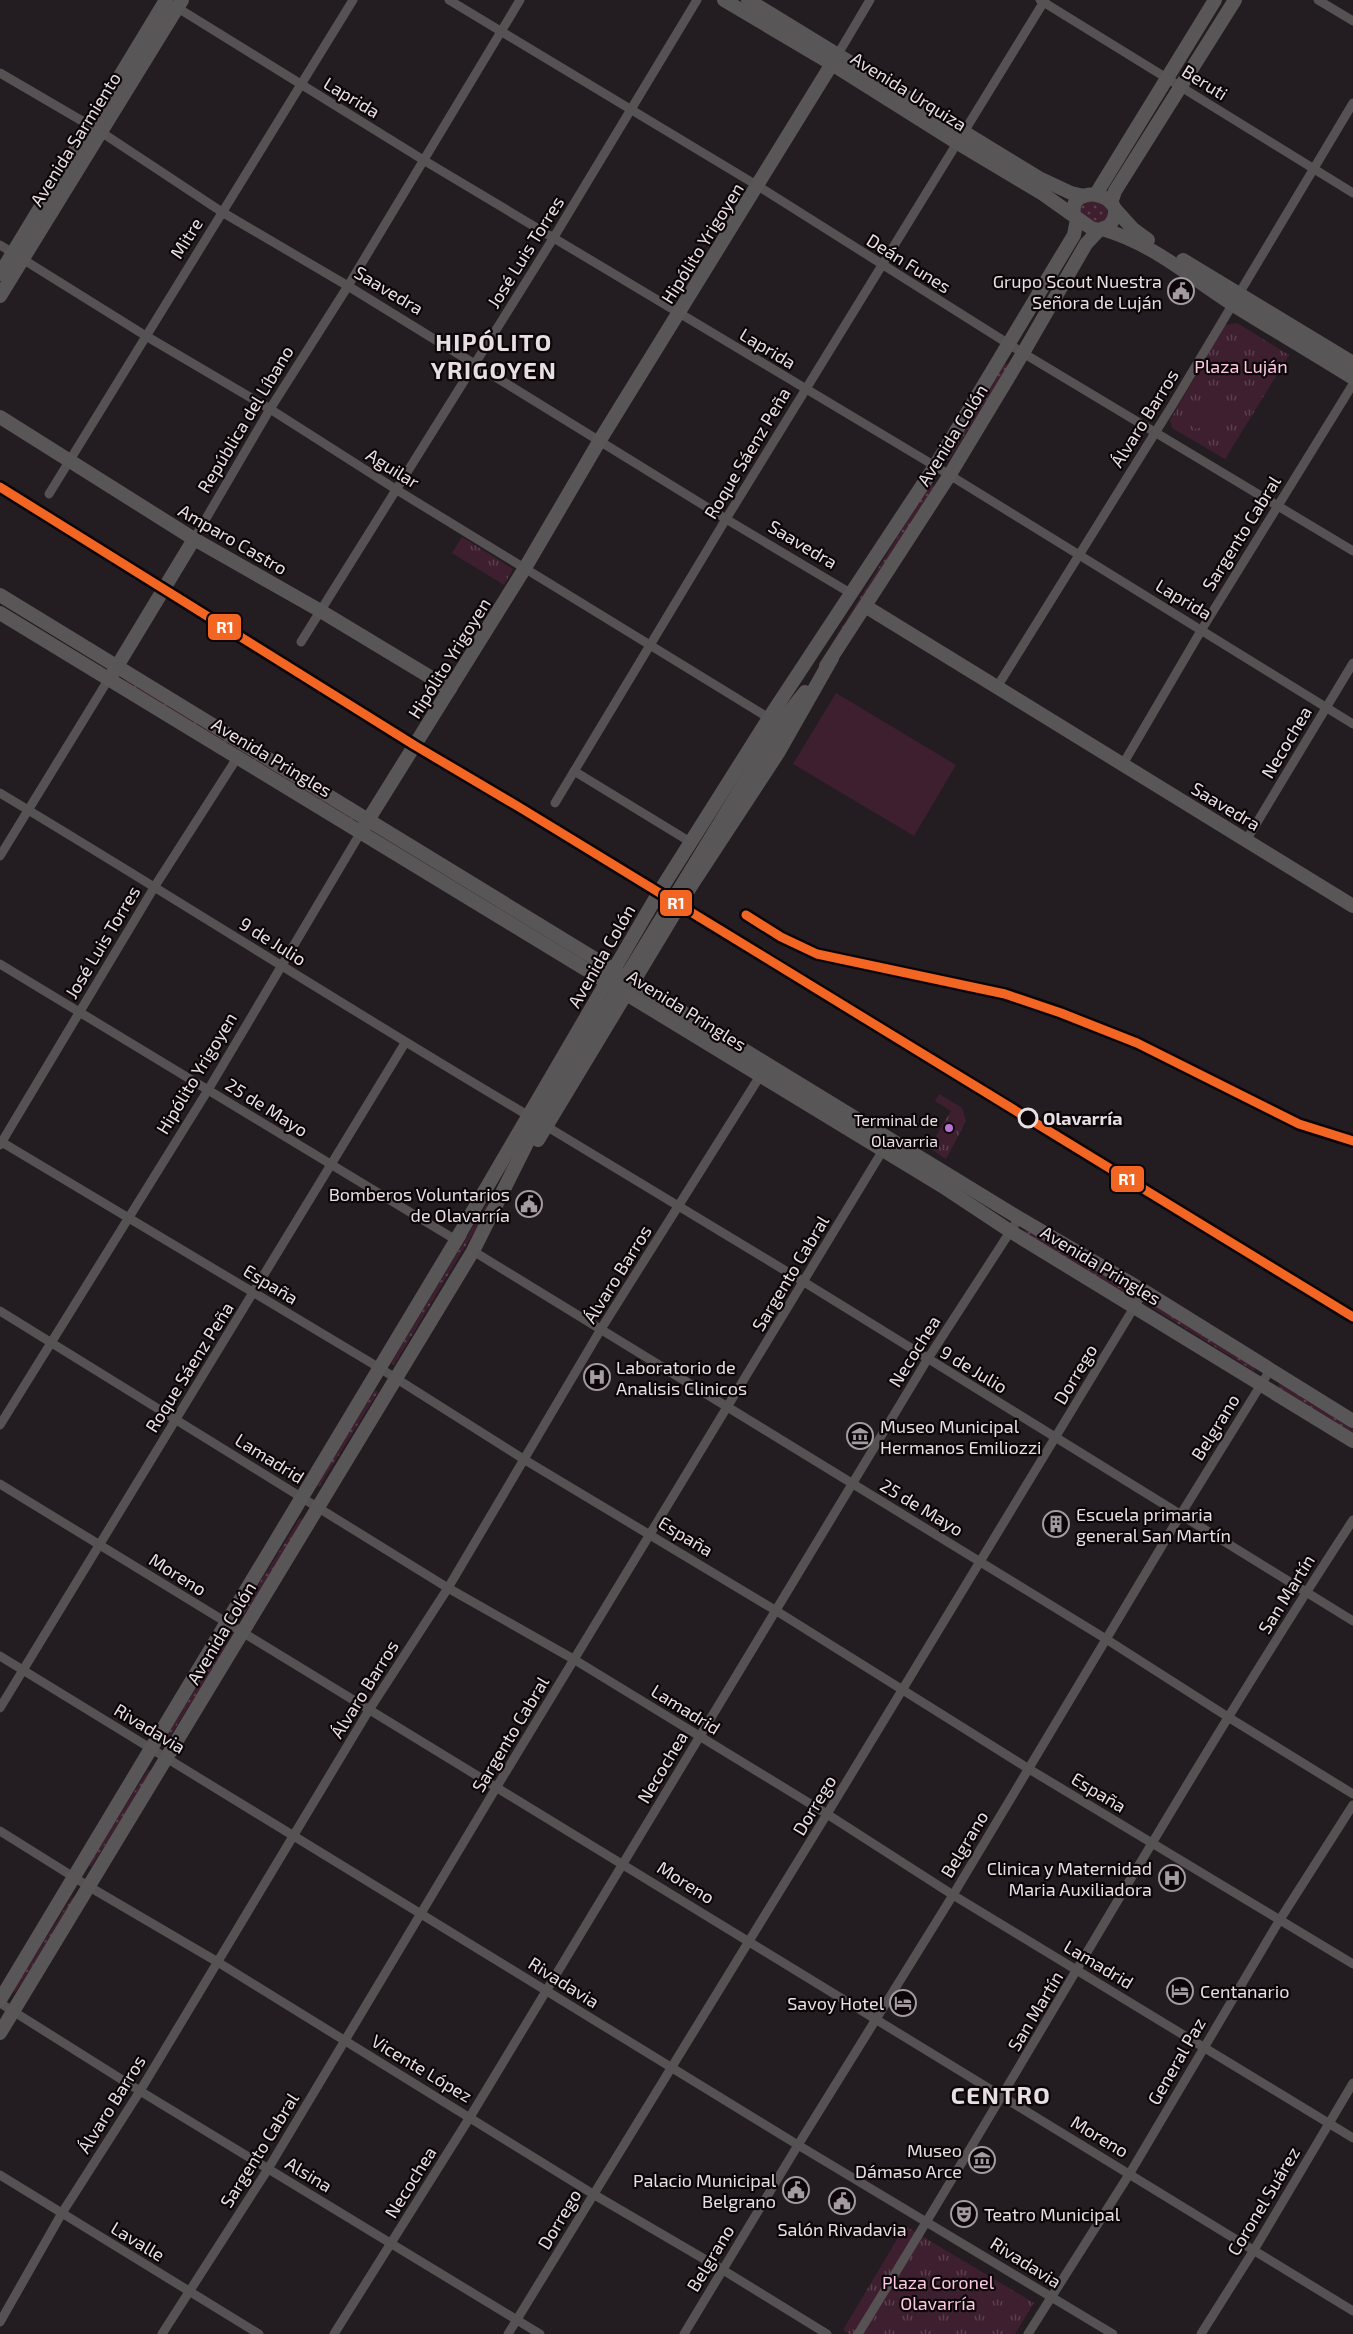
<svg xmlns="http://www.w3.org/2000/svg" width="1353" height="2334" viewBox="0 0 1353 2334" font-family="'Exo 2',sans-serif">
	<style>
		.grass { fill: url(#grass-dots) }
		.park { fill: url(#park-tufts) }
		.pitch { fill: #3e1f30 }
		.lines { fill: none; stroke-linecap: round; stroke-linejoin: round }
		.street { stroke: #565254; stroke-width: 9 }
		.secondary { stroke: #595657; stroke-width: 14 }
		.secondary-bridge { stroke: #595657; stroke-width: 14 }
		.rail-1-casing { stroke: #0c0609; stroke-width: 14 }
		.rail-1 { stroke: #f26522; stroke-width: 9 }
		.stop-dot { fill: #0c0609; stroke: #e8dfe3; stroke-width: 3 }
		.bus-dot { fill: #b673d3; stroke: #0c0609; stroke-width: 2 }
		.labels { text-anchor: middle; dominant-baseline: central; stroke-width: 4.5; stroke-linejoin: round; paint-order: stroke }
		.bus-label { font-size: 16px; fill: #e8dfe3; stroke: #0c0609; text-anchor: end }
		.street-label { font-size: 18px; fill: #e8dfe3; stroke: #0c0609 }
		.poi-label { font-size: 18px; fill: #e8dfe3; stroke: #0c0609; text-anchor: end }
		.park-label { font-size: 18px; fill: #fdc7e0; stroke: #0c0609 }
		.stop-label { font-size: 18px; font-weight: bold; fill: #e8dfe3; stroke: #0c0609; text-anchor: start }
		.district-label { font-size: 24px; font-weight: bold; letter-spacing: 1.5px; fill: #e8dfe3; stroke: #0c0609 }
		.line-badge { stroke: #0c0609; stroke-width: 2 }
		.badge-label { font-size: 16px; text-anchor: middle; font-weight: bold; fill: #fff }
	</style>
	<defs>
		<pattern id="grass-dots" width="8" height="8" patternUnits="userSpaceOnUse" patternTransform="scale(1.5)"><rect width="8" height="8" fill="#3e1f30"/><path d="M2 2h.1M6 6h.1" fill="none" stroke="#5a3f4e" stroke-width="1.8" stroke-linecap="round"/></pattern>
		<pattern id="park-tufts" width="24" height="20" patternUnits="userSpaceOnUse" patternTransform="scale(1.5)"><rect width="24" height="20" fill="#3e1f30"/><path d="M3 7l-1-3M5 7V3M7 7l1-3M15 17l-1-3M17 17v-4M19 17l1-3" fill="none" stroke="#5a3f4e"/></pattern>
	</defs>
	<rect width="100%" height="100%" fill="#231c20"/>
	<g class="grass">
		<polygon points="1088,198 1106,206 1109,218 1098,225 1081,215 1080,206"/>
		<polygon points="1005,363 1009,365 949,460 946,458"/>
		<polygon points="930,484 934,486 834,647 831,645"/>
		<polygon points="126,680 355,817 353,820 124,683"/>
		<polygon points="486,1205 489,1207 394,1365 391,1363"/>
		<polygon points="1026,1229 1129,1292 1127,1296 1024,1232"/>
		<polygon points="1152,1304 1256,1367 1254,1371 1151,1307"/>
		<polygon points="1280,1384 1353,1429 1353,1433 1278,1387"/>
		<polygon points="375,1390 378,1392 319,1487 316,1485"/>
		<polygon points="300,1518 303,1520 244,1615 241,1613"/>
		<polygon points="224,1644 227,1646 167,1741 164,1739"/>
		<polygon points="148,1770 151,1772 91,1867 88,1865"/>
		<polygon points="72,1897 75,1898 15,1993 13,1991"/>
	</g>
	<g class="park">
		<polygon points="1237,323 1289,355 1225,459 1172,428 1170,420 1225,325"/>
		<polygon points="462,537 513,569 504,585 452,553"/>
		<polygon points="939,1094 962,1108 966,1121 946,1159 929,1148 951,1111 935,1101"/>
		<polygon points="905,2226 1034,2303 1015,2334 849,2334 843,2330"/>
	</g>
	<g class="pitch">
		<polygon points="1228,402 1232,421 1194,429 1190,411"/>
		<polygon points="836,693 956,765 914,836 793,764"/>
	</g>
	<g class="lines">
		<g class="street">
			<polyline points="449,0 758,186 1023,353 1353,551"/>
			<polyline points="1040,0 1353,193"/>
			<polyline points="1318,0 1353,21"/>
			<polyline points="173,5 425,161 935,466 1353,724"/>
			<polyline points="838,54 870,0"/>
			<polyline points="0,73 101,132 222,212 348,286 726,519 852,594"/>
			<polyline points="0,245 146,336 270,409 397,490 769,718"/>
			<polyline points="49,494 353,0"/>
			<polyline points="194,539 270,409 348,286 520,0"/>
			<polyline points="301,642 554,237 697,0"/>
			<polyline points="997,687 1173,404 1353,103"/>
			<polyline points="1123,764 1202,629 1353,384"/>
			<polyline points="574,771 692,843"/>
			<path d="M 0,793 C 177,899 351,1011 529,1116"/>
			<polyline points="555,803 726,519 1045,0"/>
			<polyline points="1247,839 1353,663"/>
			<polyline points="0,856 108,680"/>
			<polyline points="0,964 456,1240"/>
			<polyline points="546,1126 804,1282 1353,1621"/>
			<polyline points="0,1141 378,1367 525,1460 775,1610 1029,1769 1353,1964"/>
			<polyline points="0,1145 155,886 237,758"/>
			<polyline points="473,1251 1106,1639 1228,1717 1353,1794"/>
			<polyline points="0,1311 448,1588 575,1660 827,1814 953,1895 1353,2138"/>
			<polyline points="0,1425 208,1090 361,832"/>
			<polyline points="0,1484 1353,2311"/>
			<polyline points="0,1656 798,2145 1113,2334"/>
			<polyline points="0,1708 405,1043"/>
			<polyline points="0,1831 88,1886 216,1961 593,2194 723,2270 827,2334"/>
			<polyline points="0,2003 140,2091 540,2334"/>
			<polyline points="0,2175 259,2334"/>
			<polyline points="0,2322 62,2213 140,2091 369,1710 448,1588 601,1329 760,1076"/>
			<polyline points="162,2334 268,2169 496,1788 883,1150"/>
			<polyline points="334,2334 470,2117 927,1360 1019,1218"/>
			<polyline points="508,2334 827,1814 1144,1291"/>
			<polyline points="684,2334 798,2145 953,1895 1181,1514 1270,1370"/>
			<path d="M 858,2334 C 1025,2064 1179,1786 1353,1520"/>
			<polyline points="1028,2334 1130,2173 1279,1921 1353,1805"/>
			<polyline points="1201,2334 1254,2250 1353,2083"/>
		</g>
		<g class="secondary">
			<path d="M 724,0 L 832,64 L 956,142 L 1043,194 L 1091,228 L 1099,230 L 1109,226 C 1135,195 1068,180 1074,214"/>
			<polyline points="748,0 1039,178 1071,193 1084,196"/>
			<polyline points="1096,194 1215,0"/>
			<polyline points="1111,203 1115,191 1235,0"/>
			<polyline points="1115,209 1133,229 1148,240"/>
			<path d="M 1102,229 C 1152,243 1190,277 1232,304 C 1272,329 1313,353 1353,378"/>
			<polyline points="1183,260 1353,363"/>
			<polyline points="0,274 166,0"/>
			<polyline points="0,296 182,0"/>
			<polyline points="0,417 194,539 319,610 450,689"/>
			<polyline points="0,595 1019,1218 1144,1291 1353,1421"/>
			<polyline points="865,606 1353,906"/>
			<polyline points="0,613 942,1186 1010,1231 1353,1441"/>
			<polyline points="826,666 949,476 1023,353 1086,244 1099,230"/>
			<polyline points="113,673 194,539"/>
			<polyline points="782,721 805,692"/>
			<polyline points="365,825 525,568 600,440 838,54"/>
			<polyline points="538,1140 691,886 778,753 832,658"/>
			<polyline points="456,1240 658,894 769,718 935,466 1074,235 1077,219"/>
			<polyline points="0,2000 460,1234"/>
			<polyline points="0,2033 473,1251 538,1121"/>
		</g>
		<polyline class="secondary-bridge" points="538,1121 782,721"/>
		<defs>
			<g id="rail-1">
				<polyline points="0,487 414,745 519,807 1353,1317"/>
				<polyline points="746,915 781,937 817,954 1005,994 1061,1013 1137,1043 1299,1124 1353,1141"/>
			</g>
		</defs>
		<use href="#rail-1" class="rail-1-casing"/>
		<use href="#rail-1" class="rail-1"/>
	</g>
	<defs>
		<symbol id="civic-ring" viewBox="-11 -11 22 22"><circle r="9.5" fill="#0c0609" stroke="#a39b9f" stroke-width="1.5"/><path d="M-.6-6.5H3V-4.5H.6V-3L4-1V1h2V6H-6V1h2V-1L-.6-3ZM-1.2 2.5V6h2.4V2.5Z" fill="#a39b9f"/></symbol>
		<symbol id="hospital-ring" viewBox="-11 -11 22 22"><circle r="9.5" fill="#0c0609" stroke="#a39b9f" stroke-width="1.5"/><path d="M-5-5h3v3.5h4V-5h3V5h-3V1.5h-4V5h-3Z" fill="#a39b9f"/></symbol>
		<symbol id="museum-ring" viewBox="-11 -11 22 22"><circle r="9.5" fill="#0c0609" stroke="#a39b9f" stroke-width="1.5"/><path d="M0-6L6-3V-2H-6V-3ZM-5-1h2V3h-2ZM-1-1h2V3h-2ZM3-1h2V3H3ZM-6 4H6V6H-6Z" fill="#a39b9f"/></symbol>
		<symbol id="building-ring" viewBox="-11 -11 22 22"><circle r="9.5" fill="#0c0609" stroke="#a39b9f" stroke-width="1.5"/><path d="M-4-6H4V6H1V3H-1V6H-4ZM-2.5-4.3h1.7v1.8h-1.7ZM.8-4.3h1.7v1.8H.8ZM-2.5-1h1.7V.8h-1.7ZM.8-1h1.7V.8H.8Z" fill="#a39b9f"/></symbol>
		<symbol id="hotel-ring" viewBox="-11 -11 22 22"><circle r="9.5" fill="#0c0609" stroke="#a39b9f" stroke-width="1.5"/><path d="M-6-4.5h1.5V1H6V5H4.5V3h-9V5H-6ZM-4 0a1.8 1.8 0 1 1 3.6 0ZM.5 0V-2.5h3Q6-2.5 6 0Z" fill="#a39b9f"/></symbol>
		<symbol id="theatre-ring" viewBox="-11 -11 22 22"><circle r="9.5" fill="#0c0609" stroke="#a39b9f" stroke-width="1.5"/><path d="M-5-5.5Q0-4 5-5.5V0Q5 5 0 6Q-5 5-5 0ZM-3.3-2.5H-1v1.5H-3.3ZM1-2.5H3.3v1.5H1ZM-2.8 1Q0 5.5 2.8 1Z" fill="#a39b9f"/></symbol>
	</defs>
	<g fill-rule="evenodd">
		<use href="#civic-ring" x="1166" y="276" width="30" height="30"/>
		<use href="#civic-ring" x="514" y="1189" width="30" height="30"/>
		<use href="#hospital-ring" x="582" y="1362" width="30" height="30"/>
		<use href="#museum-ring" x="845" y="1421" width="30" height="30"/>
		<use href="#building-ring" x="1041" y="1509" width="30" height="30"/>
		<use href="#hospital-ring" x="1157" y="1863" width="30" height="30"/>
		<use href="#hotel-ring" x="1165" y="1976" width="30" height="30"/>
		<use href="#hotel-ring" x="888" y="1988" width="30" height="30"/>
		<use href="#museum-ring" x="967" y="2145" width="30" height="30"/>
		<use href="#civic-ring" x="781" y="2175" width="30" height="30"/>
		<use href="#civic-ring" x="827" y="2186" width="30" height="30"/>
		<use href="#theatre-ring" x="949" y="2199" width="30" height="30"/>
	</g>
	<circle class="stop-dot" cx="1028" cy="1118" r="9"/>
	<circle class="bus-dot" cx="949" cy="1128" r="5"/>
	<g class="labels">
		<g class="bus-label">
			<text x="938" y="1119">Terminal de<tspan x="938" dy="21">Olavarria</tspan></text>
		</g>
		<g class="street-label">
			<text transform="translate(1205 82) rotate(32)">Beruti</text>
			<text transform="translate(909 91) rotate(32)">Avenida Urquiza</text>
			<text transform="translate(352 97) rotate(31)">Laprida</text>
			<text transform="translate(75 139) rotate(-58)">Avenida Sarmiento</text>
			<text transform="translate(186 238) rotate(-58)">Mitre</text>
			<text transform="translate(702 243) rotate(-58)">Hipólito Yrigoyen</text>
			<text transform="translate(525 252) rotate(-58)">José Luis Torres</text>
			<text transform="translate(909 263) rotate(32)">Deán Funes</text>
			<text transform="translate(389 290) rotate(31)">Saavedra</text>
			<text transform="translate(768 348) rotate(31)">Laprida</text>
			<text transform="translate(1144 418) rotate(-58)">Álvaro Barros</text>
			<text transform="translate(245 419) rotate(-59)">República del Líbano</text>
			<text transform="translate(952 435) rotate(-58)">Avenida Colón</text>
			<text transform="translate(747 453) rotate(-59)">Roque Sáenz Peña</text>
			<text transform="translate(393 468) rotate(32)">Aguilar</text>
			<text transform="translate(1241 533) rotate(-58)">Sargento Cabral</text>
			<text transform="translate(233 539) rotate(30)">Amparo Castro</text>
			<text transform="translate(803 544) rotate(31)">Saavedra</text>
			<text transform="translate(1184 599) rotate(31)">Laprida</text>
			<text transform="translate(449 658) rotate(-58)">Hipólito Yrigoyen</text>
			<text transform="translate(1286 742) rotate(-59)">Necochea</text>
			<text transform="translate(272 757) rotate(31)">Avenida Pringles</text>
			<text transform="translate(1226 806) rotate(31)">Saavedra</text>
			<text transform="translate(273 941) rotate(32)">9 de Julio</text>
			<text transform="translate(102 942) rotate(-59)">José Luis Torres</text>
			<text transform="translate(601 956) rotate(-60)">Avenida Colón</text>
			<text transform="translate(687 1010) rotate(32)">Avenida Pringles</text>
			<text transform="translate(196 1073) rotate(-59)">Hipólito Yrigoyen</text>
			<text transform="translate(267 1107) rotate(32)">25 de Mayo</text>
			<text transform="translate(1101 1265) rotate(31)">Avenida Pringles</text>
			<text transform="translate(790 1273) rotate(-59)">Sargento Cabral</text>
			<text transform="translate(617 1274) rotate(-58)">Álvaro Barros</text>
			<text transform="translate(271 1284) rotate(31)">España</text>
			<text transform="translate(914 1351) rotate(-58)">Necochea</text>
			<text transform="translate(189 1367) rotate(-58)">Roque Sáenz Peña</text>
			<text transform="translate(974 1369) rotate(31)">9 de Julio</text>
			<text transform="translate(1075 1374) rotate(-59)">Dorrego</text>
			<text transform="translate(1215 1427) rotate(-58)">Belgrano</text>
			<text transform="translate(270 1458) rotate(32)">Lamadrid</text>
			<text transform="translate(922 1507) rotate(31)">25 de Mayo</text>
			<text transform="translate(686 1536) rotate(31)">España</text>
			<text transform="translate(178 1574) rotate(32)">Moreno</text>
			<text transform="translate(1286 1594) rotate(-58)">San Martín</text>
			<text transform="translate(221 1633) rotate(-59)">Avenida Colón</text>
			<text transform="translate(364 1689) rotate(-58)">Álvaro Barros</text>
			<text transform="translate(686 1709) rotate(32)">Lamadrid</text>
			<text transform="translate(150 1728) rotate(31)">Rivadavia</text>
			<text transform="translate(510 1734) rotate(-59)">Sargento Cabral</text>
			<text transform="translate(662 1767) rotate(-59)">Necochea</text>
			<text transform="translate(1099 1792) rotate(31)">España</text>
			<text transform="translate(814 1805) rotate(-59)">Dorrego</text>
			<text transform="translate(964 1844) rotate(-59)">Belgrano</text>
			<text transform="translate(686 1882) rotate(32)">Moreno</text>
			<text transform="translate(1099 1964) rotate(31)">Lamadrid</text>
			<text transform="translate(564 1982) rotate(32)">Rivadavia</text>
			<text transform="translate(1035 2011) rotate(-59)">San Martín</text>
			<text transform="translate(1176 2061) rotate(-60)">General Paz</text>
			<text transform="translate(422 2068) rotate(31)">Vicente López</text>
			<text transform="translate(111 2104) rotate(-58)">Álvaro Barros</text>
			<text transform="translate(1100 2136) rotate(31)">Moreno</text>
			<text transform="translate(259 2150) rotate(-58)">Sargento Cabral</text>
			<text transform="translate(309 2174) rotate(31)">Alsina</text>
			<text transform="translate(410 2182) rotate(-58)">Necochea</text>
			<text transform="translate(1263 2201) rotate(-59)">Coronel Suárez</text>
			<text transform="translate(559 2219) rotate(-59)">Dorrego</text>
			<text transform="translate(138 2241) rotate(31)">Lavalle</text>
			<text transform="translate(710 2258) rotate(-59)">Belgrano</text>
			<text transform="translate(1026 2262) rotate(32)">Rivadavia</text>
		</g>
		<g class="poi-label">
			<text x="1162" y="281">Grupo Scout Nuestra<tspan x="1162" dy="21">Señora de Luján</tspan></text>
			<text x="510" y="1194">Bomberos Voluntarios<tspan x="510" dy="21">de Olavarría</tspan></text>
			<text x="616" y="1367" text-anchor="start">Laboratorio de<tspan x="616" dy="21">Analisis Clinicos</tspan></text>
			<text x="880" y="1426" text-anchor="start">Museo Municipal<tspan x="880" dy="21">Hermanos Emiliozzi</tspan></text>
			<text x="1076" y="1514" text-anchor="start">Escuela primaria<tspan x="1076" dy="21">general San Martín</tspan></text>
			<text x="1152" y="1868">Clinica y Maternidad<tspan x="1152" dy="21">Maria Auxiliadora</tspan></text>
			<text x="1200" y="1991" text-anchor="start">Centanario</text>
			<text x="884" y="2003">Savoy Hotel</text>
			<text x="962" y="2150">Museo<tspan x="962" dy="21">Dámaso Arce</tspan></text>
			<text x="776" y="2180">Palacio Municipal<tspan x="776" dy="21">Belgrano</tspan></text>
			<text x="984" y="2214" text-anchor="start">Teatro Municipal</text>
			<text x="842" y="2229" text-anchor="middle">Salón Rivadavia</text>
		</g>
		<g class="park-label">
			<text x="1241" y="366">Plaza Luján</text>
			<text x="938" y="2282">Plaza Coronel<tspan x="938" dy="21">Olavarría</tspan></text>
		</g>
		<g class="stop-label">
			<text x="1043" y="1118">Olavarría</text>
		</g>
		<g class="district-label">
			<text x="494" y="341">HIPÓLITO<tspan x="494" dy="28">YRIGOYEN</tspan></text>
			<text x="1001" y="2094">CENTRO</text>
		</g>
	</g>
	<g class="line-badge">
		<rect x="207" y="613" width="35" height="28" rx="6" fill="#f26522"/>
		<rect x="659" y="889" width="34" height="28" rx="6" fill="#f26522"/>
		<rect x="1110" y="1165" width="35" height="28" rx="6" fill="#f26522"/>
	</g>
	<g class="badge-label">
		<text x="225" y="633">R1</text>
		<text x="676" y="909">R1</text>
		<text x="1127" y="1185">R1</text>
	</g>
</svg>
